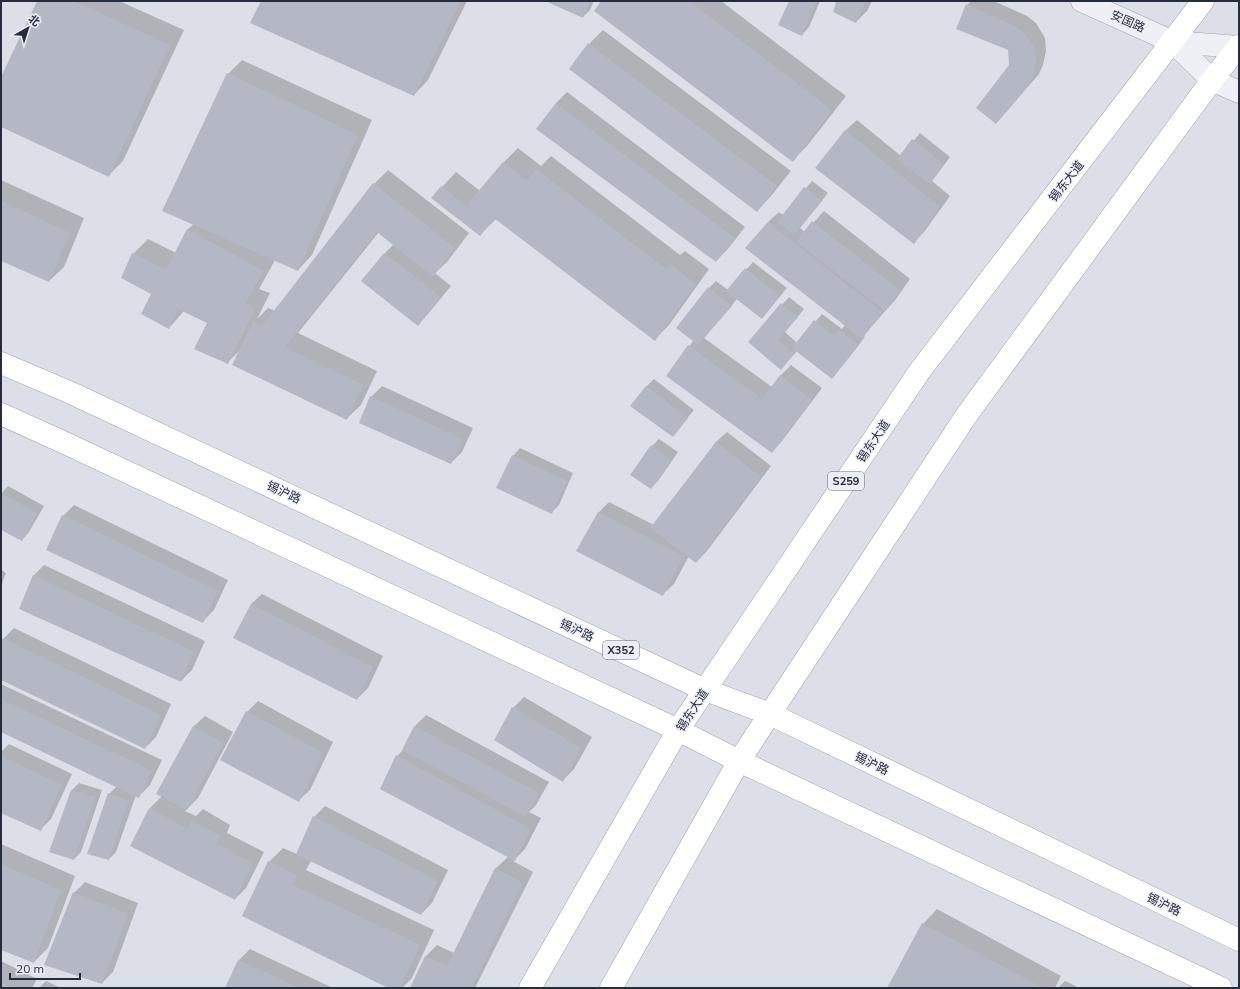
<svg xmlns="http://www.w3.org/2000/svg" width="1240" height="989" viewBox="0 0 1240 989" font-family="Mulish,'Noto Sans SC',sans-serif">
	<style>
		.shadow { fill: #0003 }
		.building { fill: #b3b8c4 }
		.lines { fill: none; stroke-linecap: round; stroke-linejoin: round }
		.tertiary-casing { stroke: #a1a6b1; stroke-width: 23 }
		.primary-casing { stroke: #9aa3b4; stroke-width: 23 }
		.tertiary { stroke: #eff0f5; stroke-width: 22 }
		.primary { stroke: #fff; stroke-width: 22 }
		.labels { text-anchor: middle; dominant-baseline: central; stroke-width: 3; stroke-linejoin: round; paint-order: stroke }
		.shield { fill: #ebeef5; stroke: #606675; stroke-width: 1 }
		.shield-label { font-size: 11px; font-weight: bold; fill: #252c3e }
		.street-label { font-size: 12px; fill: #252c3e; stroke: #ebeef5 }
	</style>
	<rect width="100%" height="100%" fill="#dcdfe7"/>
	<g class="shadow">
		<polygon points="38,1 119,1 184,30 123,161 108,176 1,126 1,79"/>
		<polygon points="262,1 467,1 428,80 414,95"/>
		<polygon points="547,1 594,1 590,10 583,17"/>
		<polygon points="603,1 721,1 846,96 807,146 793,160"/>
		<polygon points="790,1 820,1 809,27 802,35"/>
		<polygon points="835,1 872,1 867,11 856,22"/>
		<polygon points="971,1 994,1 1027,16 1036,23 1045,38 1046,51 1043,65 1039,74 1006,112 1010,65 1009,50 967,5"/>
		<polygon points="603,30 791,171 771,196 757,211 589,44"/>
		<polygon points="242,60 372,120 312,255 298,270 275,260 259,289 270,293 257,319 268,308 275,311 374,184 388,170 469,233 447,262 435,273 451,286 428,314 418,324 385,253 394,244 379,232 298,333 377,371 361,405 346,419 239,351 227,363 208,323 184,311 169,328 133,254 148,239 176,253 188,229 194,224 228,74"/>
		<polygon points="567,92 745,227 727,250 716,261 537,129 556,103"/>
		<polygon points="857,120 901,156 920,133 950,157 932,181 950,196 924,232 913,243 816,168 846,130"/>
		<polygon points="518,148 541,166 551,156 680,255 685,251 709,269 669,325 655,339 496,219 480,235 442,187 456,172 480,191 504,162"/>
		<polygon points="1,180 84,218 64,267 49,281 1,259"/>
		<polygon points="812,181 828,193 800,228 805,232 824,211 910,279 896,299 863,336 865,337 832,378 797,351 781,369 749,342 789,297 804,309 785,332 797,343 822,314 842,329 845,325 768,222 779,212 783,215"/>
		<polygon points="753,262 787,288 762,318 737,299 704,338 772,387 780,376 791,365 822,388 782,441 772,452 667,376 694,340 709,288 716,281 728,290"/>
		<polygon points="654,379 694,410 673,435 646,387"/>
		<polygon points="382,386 473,428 462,452 451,463 371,397"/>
		<polygon points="727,432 771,466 707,551 696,562 689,556 674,584 663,594 598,513 609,502 654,525 716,442"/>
		<polygon points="659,439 678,452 658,481 651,488 632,475 652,446"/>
		<polygon points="520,448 573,473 559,505 552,512 513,456"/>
		<polygon points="8,486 44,506 29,532 22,540 1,529 1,494"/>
		<polygon points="74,505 228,580 214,610 203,621 63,516"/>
		<polygon points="44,565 205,641 192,670 181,681 33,576"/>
		<polygon points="1,570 6,573 1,586"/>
		<polygon points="262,594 383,656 368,688 357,699 251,604"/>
		<polygon points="14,628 171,704 156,737 145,748 1,679 1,644 4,638"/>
		<polygon points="1,684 162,760 150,785 139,796 136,795 116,852 109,859 109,794 117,786 1,731"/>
		<polygon points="524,697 592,737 574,769 563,780 513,708"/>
		<polygon points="258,701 333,742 310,790 299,800 247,712"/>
		<polygon points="426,715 549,782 536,805 529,812 541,818 525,849 513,861 533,872 475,988 411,988 426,956 437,945 454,953 496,868 508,857 397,756 403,750 415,726"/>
		<polygon points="205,716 233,732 198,798 185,811 196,816 203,809 230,825 227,833 264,852 246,888 235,899 150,808 162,796 158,794 194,726"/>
		<polygon points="9,744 72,774 51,819 40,830 1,812 1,752"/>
		<polygon points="79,783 102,790 81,852 74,859 72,790"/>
		<polygon points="325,806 448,870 432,903 421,914 311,861 306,870 434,930 412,978 402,988 390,988 269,862 283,848 297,854 314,817"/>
		<polygon points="1,844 75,876 48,948 34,962 1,949"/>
		<polygon points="85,882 138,903 113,972 102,983 74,893"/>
		<polygon points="937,909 1061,976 1055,988 889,988 923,924"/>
		<polygon points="250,949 333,988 226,988 239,960"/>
		<polygon points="1,961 37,979 32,988 1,988"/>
		<polygon points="46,981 61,988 39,988"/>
		<polygon points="1065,981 1080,988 1058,988"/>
	</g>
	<g class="building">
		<polygon points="37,1 73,1 170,45 109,177 1,127 1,77"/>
		<polygon points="261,1 461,1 414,96 250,23"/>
		<polygon points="545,1 590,1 583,18"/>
		<polygon points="601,1 689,1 832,110 793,162 594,11"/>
		<polygon points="789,1 813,1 816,2 802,36 778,25"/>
		<polygon points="833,1 866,1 856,23 833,12 836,3"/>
		<polygon points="966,4 1016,27 1025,34 1035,49 1036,63 1033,77 1028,86 996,124 976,108 1009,65 1008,50 956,29"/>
		<polygon points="588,43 777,186 757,212 569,69"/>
		<polygon points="227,73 358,135 298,271 162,211"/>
		<polygon points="556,103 735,238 716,262 536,129"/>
		<polygon points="845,130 940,207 914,244 815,168"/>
		<polygon points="912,139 944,164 930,184 897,159"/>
		<polygon points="503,162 527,181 536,169 666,269 670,264 696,284 655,341 494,218 480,236 431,198 441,186 466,206"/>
		<polygon points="373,183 455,248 433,277 377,232 285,347 363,385 347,420 232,365 253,322 262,326"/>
		<polygon points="804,187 822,201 794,235 777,222"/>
		<polygon points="1,201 70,233 49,282 1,261"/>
		<polygon points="812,221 900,290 885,311 796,242"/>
		<polygon points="768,222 882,312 862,339 745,248"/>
		<polygon points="187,229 264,271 245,303 256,308 228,364 194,349 207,323 178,309 169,329 141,314 151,294 121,278 132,253 166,270"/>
		<polygon points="384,253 441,297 418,326 361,281"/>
		<polygon points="745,268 780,296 762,319 726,291"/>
		<polygon points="708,287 732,306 698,345 676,328"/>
		<polygon points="781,303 798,317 778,340 794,354 781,370 748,342"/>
		<polygon points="814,320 834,336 839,330 859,345 832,379 792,348"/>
		<polygon points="688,345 762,399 780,375 812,400 772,453 666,376"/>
		<polygon points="646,386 688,418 673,437 630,406"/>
		<polygon points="370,396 463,439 451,464 359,423"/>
		<polygon points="716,442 761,477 696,563 650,528"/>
		<polygon points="651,445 672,460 651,489 630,475"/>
		<polygon points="512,455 567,481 552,514 496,488"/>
		<polygon points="1,493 37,513 22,541 1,530"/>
		<polygon points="598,512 684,556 663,596 576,551"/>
		<polygon points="62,515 218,591 203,623 46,550"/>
		<polygon points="33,575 194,652 181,682 19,609"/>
		<polygon points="251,604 373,667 357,700 233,638"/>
		<polygon points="3,638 161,715 145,749 1,680 1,642"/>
		<polygon points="1,699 152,771 139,798 1,732"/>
		<polygon points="512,707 581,748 563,782 494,740"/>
		<polygon points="246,711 323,753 299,802 220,760"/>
		<polygon points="193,726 223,743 187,810 156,794"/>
		<polygon points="414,726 539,793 526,817 402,750"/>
		<polygon points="396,755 531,829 515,861 380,789"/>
		<polygon points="1,756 62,785 41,831 1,813"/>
		<polygon points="71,790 95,797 74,860 49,852"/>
		<polygon points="108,793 129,801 109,860 87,854"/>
		<polygon points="149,808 188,829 191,820 220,836 217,844 253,863 235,900 130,846"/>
		<polygon points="313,816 438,881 421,915 296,854"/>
		<polygon points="268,861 297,876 293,885 420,945 400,988 388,988 242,916"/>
		<polygon points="1,864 61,890 34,963 1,950"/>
		<polygon points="495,868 523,883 471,988 410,988 425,956 447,966"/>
		<polygon points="73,892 128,914 102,984 44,965"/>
		<polygon points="922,923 1043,988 887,988"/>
		<polygon points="238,960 299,988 225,988"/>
		<polygon points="1,982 13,988 1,988"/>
	</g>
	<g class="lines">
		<defs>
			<g id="tertiary">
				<polyline points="1082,1 1173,42 1239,47"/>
				<polyline points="1173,42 1212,80 1239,92"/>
			</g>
			<g id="primary">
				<polyline points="1,363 69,392 705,690 770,714 1239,940"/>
				<polyline points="1,414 65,443 678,730 739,761 1221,988"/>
				<polyline points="530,988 678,730 919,372 1203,1"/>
				<polyline points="611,988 739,761 966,416 1212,80 1239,46"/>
			</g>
		</defs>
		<use href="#tertiary" class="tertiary-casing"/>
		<use href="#primary" class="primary-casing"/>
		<use href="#tertiary" class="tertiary"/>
		<use href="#primary" class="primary"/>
	</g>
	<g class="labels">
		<g class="shield">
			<rect x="828" y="472" width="36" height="18" rx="3"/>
			<rect x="603" y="641" width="36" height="18" rx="3"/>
		</g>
		<g class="shield-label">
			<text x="846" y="481">S259</text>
			<text x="621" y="650">X352</text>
		</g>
		<g class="street-label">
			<text transform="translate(1128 21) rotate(24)">安国路</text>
			<text transform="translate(1066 181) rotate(-52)">锡东大道</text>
			<text transform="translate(873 441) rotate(-56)">锡东大道</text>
			<text transform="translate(284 492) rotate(25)">锡沪路</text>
			<text transform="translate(577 630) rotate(25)">锡沪路</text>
			<text transform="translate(692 710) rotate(-57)">锡东大道</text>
			<text transform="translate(872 763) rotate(26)">锡沪路</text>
			<text transform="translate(1164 904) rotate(26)">锡沪路</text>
		</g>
	</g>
	<rect width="1240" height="989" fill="none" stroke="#252c3e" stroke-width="4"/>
	<g transform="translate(28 28) rotate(39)" stroke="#ebeef5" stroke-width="3" paint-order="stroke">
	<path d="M0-3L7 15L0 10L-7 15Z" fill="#252c3e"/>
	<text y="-6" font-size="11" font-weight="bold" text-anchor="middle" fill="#252c3e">北</text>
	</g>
	<path d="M10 973v6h70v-6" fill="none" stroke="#252c3e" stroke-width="2"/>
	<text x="16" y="973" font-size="12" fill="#252c3e" stroke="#ebeef5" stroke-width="3" paint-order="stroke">20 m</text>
</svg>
